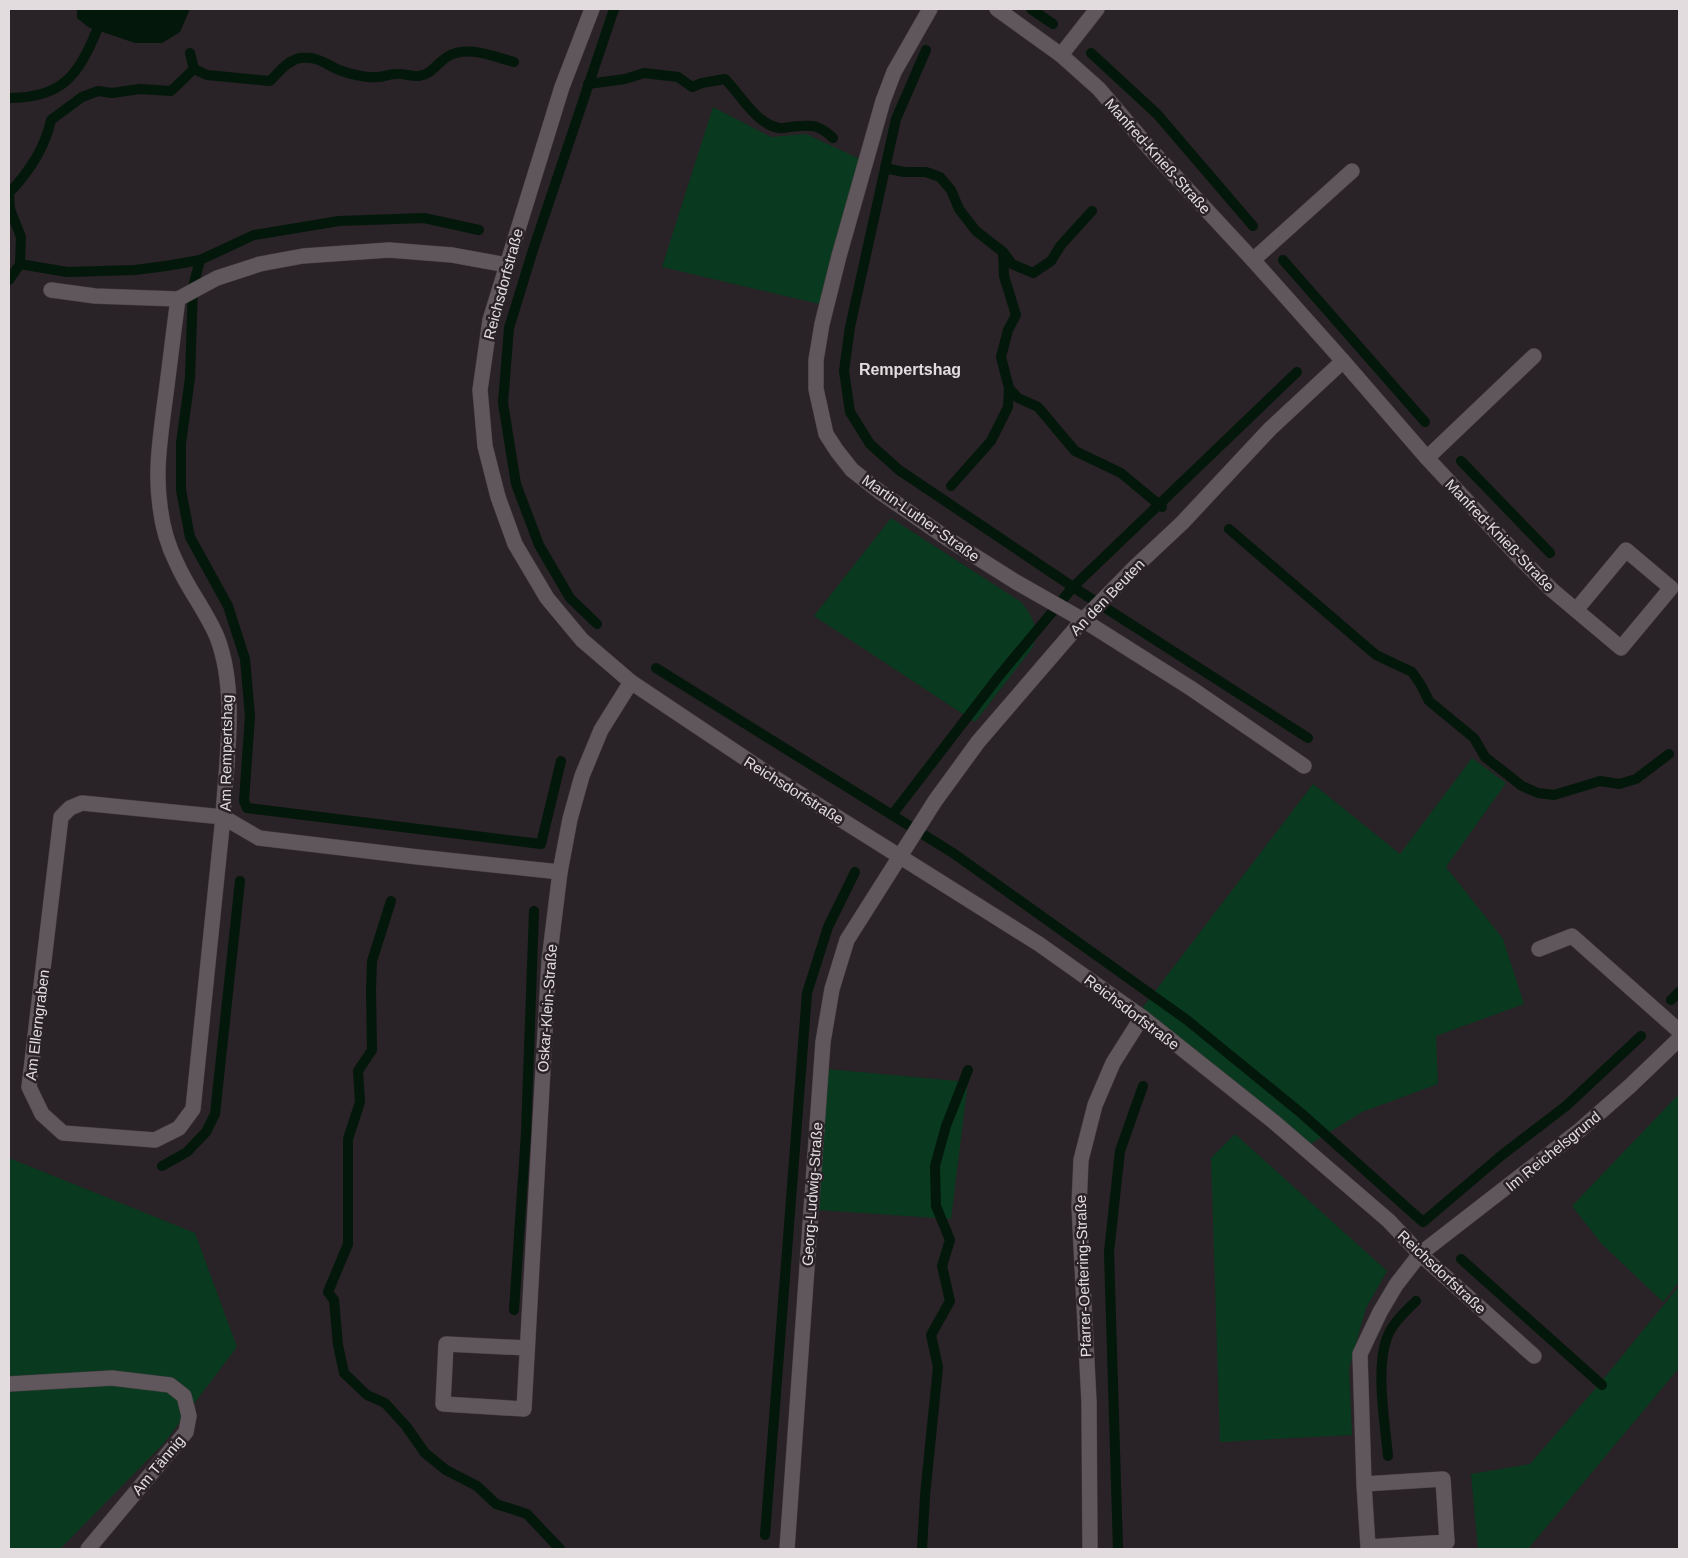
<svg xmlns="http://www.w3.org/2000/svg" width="1688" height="1558" viewBox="0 0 1688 1558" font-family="Arial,sans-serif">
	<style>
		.green { fill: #093a1f }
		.water { fill: #03170a }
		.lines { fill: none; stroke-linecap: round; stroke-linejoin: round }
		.stream { stroke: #03170a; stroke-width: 10 }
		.street-casing { stroke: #443d41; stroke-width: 16 }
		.street { stroke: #60575c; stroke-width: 15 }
		.labels { text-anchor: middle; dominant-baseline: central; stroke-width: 5; stroke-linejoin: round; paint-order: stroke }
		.street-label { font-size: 15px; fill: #e2dcdf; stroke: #292226 }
		.neighbourhood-label { font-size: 16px; font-weight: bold; fill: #e2dcdf; stroke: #292226 }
	</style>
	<rect width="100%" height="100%" fill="#292226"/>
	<g class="green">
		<polygon points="713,107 771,137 806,134 864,161 824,305 662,267"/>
		<path d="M 891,518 L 1021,602 C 1030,612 1038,626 1035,640 C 1035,643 1032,648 1030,651 L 975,722 L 814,616 Z"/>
		<polygon points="1472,758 1506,783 1446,867 1503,939 1524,1004 1436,1036 1438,1084 1362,1112 1309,1145 1140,1011 1313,784 1400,854"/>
		<polygon points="827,1069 968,1082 951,1219 818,1210"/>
		<polygon points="1679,1094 1679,1282 1663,1302 1601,1243 1572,1206"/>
		<polygon points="1235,1134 1387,1271 1366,1308 1349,1368 1352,1435 1220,1442 1211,1158"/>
		<polygon points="9,1158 195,1233 237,1347 164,1443 60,1549 9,1549"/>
		<polygon points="1679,1286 1679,1368 1528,1549 1478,1549 1471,1474 1530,1464 1601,1382"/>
	</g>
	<polygon class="water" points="77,9 190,9 180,32 162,43 135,43 88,27 77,18"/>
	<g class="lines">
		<g class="stream">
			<polyline points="1031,9 1053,24"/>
			<polyline points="926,50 896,119 850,327 844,371 850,412 870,444 899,470 1073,587 1308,738"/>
			<polyline points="190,53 194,69"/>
			<polyline points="1091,53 1157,114 1253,226"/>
			<path d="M 194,69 L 207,75 L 270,81 C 278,73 288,60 300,58 C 318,56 323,63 339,70 C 350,74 365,78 377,77 C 383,77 389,74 396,74 C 403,73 411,77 419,76 C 432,74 436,64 447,57 C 465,44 495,57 514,62"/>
			<path d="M 588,84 L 625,79 L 644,73 L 678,77 L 692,87 L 702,83 L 725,79 C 740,94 756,124 779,128 C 782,129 787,127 790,127 C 811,125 817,123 833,138"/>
			<path d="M 9,98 C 62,98 78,76 97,30"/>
			<polyline points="885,168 904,172 926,172 940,177 951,190 959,209 976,231 1003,252 1004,276 1016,315 1008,330 1001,357 1009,388 1018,398 1038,407 1075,451 1121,473 1162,507"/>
			<polyline points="1003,252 1012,264 1033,273 1051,261 1061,245 1092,211"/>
			<polyline points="200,260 193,287 190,378 181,443 181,490 190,537 228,606 245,659 250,716 244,801 247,808 541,844 561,761"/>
			<polyline points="1283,260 1425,422"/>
			<polyline points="20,264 67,272 135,270 166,266 200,260 254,235 339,221 424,218 479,230"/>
			<path d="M 9,280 L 20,264 L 21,237 L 10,209 L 9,193 C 28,173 45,148 51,120 L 82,97 L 98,91 L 112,93 L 140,89 L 171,91 L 194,69"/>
			<polyline points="1461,461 1550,553"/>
			<polyline points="951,486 991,441 1008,407 1009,388"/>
			<polyline points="1229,529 1376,655 1412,672 1421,685 1429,701 1474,738 1485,757 1522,786 1538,793 1554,795 1600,781 1619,784 1636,779 1669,754"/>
			<polyline points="597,624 570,598 539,545 516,484 503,403 509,328 533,250 614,9"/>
			<polyline points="656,668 953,853 1187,1020 1301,1113 1423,1222 1502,1155 1566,1106 1641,1036"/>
			<polyline points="892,815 999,676 1073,587 1297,372"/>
			<polyline points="391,901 372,961 371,990 372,1050 358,1071 360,1102 348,1139 348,1244 328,1292 334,1300 338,1345 344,1373 367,1395 385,1403 406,1426 425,1453 446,1470 477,1486 496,1504 527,1514 560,1549"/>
			<polyline points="1671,1000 1679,992"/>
			<polyline points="162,1166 187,1152 206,1132 215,1114 240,881"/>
			<polyline points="1461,1259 1602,1385"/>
			<polyline points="514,1310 526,1133 534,911"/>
			<path d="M 1388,1456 C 1385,1425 1376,1370 1386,1341 C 1390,1325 1405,1312 1416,1301"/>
			<polyline points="765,1535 807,993 828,927 855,872"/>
			<polyline points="922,1549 925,1496 938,1367 931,1335 950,1301 942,1266 950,1240 936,1206 935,1166 946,1126 968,1070"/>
			<polyline points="1118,1549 1109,1252 1120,1151 1143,1086"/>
		</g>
		<defs>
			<g id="street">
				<polyline points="592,9 562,87 490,320 480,390 485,446 498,497 515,544 547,598 582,640 631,682 767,773 1039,944 1142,1017 1274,1122 1389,1221 1420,1254 1534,1356"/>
				<polyline points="930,9 894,72 883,101 839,256 822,324 816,360 816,389 826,434 837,451 852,470 880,492 948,539 1016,582 1083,620 1192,689 1304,766"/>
				<polyline points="997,9 1061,55 1099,89 1151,150 1253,260 1343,361 1427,458 1519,557 1552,590 1621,648 1671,588 1626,550 1576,610"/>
				<polyline points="1061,55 1097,9"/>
				<polyline points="1253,260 1352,171"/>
				<path d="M 507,265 L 452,255 L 389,250 L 303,256 L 260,264 L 217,278 L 178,299 C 173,335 169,372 164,408 C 160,440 155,473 160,506 C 162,525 168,546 177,564 C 188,589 206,611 217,637 C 238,691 226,761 223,817 L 259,838 L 418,857 L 560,872"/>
				<polyline points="51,290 95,296 178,299"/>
				<polyline points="1427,458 1534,356"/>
				<polygon points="82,803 223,817 193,1109 179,1128 155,1140 63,1133 42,1114 29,1087 61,817 70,808"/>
				<polyline points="1539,949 1572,936 1679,1031"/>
				<polyline points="527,1348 446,1344 443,1404 524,1409 549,961 560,872 570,819 582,776 601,730 631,682"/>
				<polyline points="9,1384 112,1378 170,1385 184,1396 189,1416 186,1432 88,1549"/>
				<polyline points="1364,1484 1443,1479 1447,1542 1368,1547 1364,1484 1360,1354 1380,1312 1396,1285 1420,1254 1580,1130 1630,1086 1679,1039"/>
				<polyline points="787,1549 823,1042 832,989 847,940 935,801 978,742 1083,620 1135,567 1182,523 1270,429 1343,361"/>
				<polyline points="1090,1549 1089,1402 1079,1206 1081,1160 1095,1105 1113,1063 1142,1017"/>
			</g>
		</defs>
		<use href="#street" class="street-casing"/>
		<use href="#street" class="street"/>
	</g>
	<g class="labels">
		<g class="street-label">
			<text transform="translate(1158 156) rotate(48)">Manfred-Knieß-Straße</text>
			<text transform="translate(503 284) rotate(-75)">Reichsdorfstraße</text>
			<text transform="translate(921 518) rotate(35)">Martin-Luther-Straße</text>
			<text transform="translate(1500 535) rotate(46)">Manfred-Knieß-Straße</text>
			<text transform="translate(1107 597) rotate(-46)">An den Beuten</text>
			<text transform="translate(226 753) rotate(-89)">Am Rempertshag</text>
			<text transform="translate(794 790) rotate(32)">Reichsdorfstraße</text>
			<text transform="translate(547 1008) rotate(-86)">Oskar-Klein-Straße</text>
			<text transform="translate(1132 1012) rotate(37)">Reichsdorfstraße</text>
			<text transform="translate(37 1025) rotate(-83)">Am Ellerngraben</text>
			<text transform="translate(1553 1151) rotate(-39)">Im Reichelsgrund</text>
			<text transform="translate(812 1194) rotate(-86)">Georg-Ludwig-Straße</text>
			<text transform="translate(1442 1272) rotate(43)">Reichsdorfstraße</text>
			<text transform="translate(1083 1276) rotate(-92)">Pfarrer-Oeftering-Straße</text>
			<text transform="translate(158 1465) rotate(-50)">Am Tännig</text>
		</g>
		<g class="neighbourhood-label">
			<text x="910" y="369">Rempertshag</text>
		</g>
	</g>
	<rect width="1688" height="1558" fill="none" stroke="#e2dcdf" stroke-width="20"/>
</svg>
